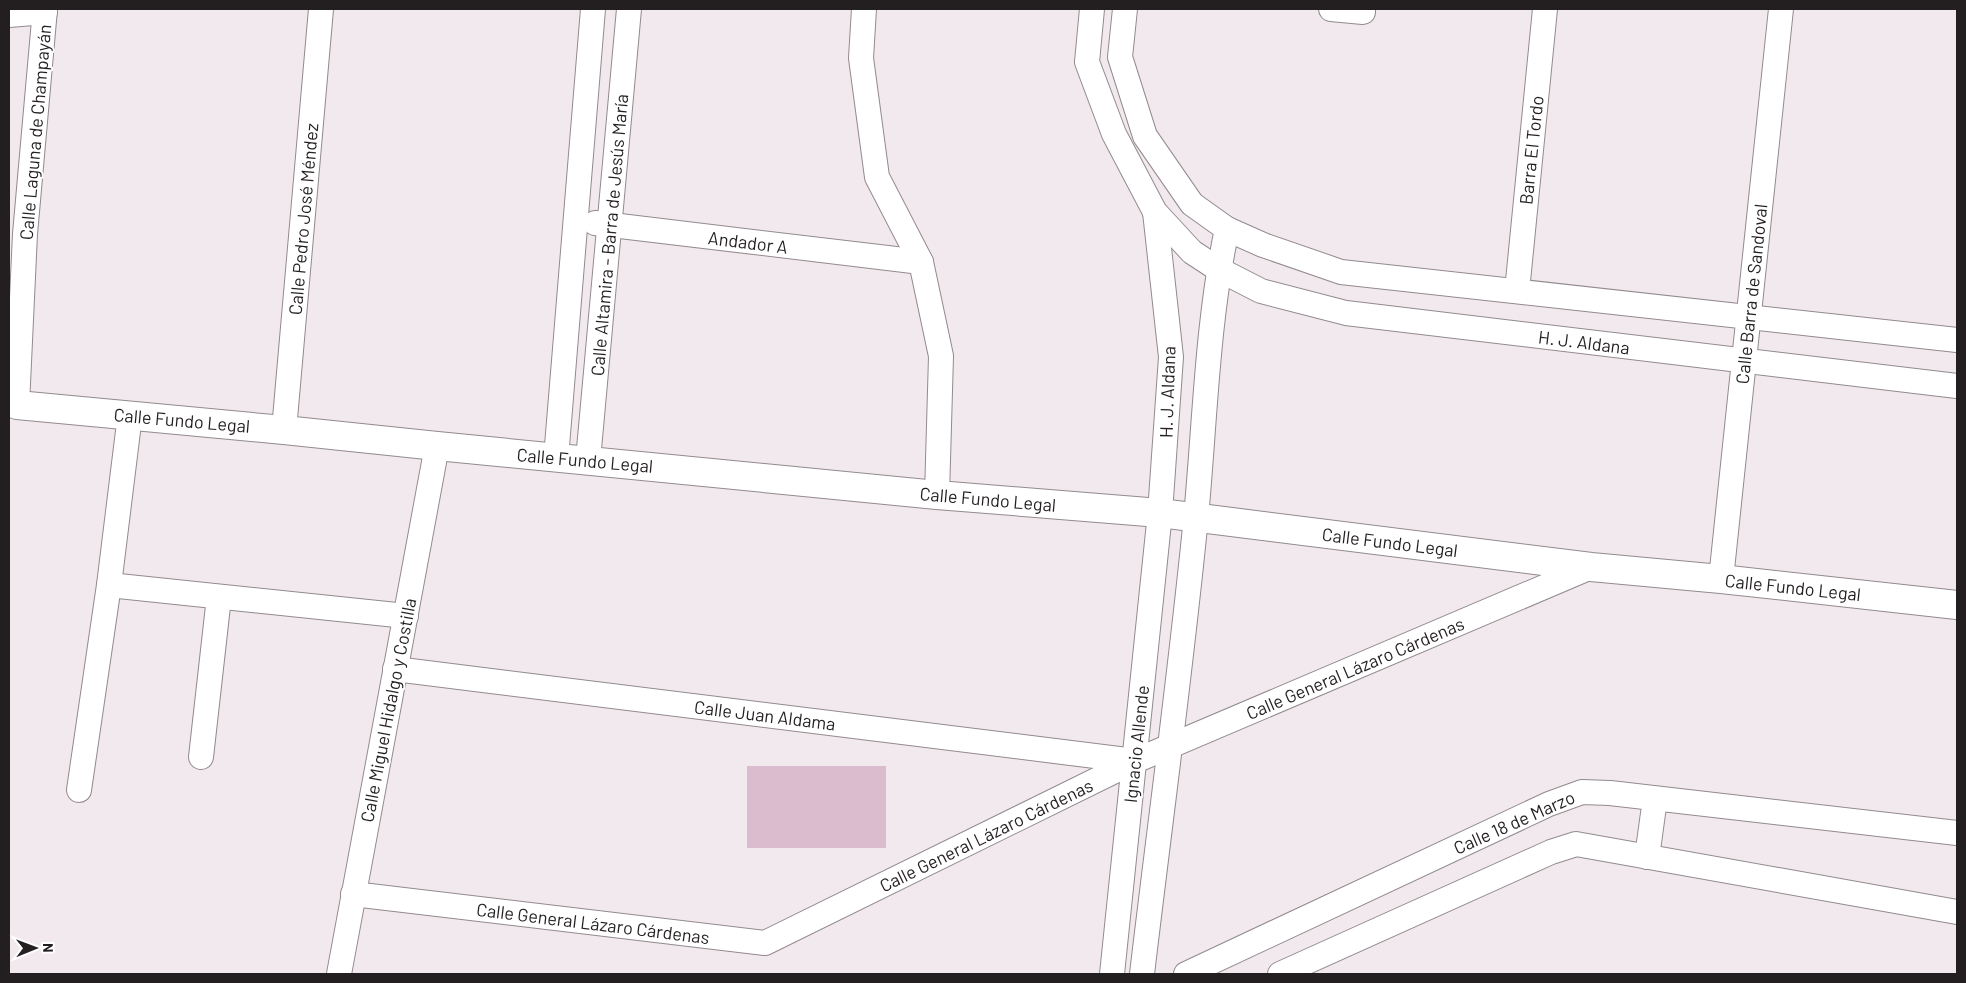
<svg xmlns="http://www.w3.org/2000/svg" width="1966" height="983" viewBox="0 0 1966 983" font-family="Barlow,sans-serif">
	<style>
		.green { fill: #dbbcce }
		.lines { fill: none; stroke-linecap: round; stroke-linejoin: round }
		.street-casing { stroke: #928a8e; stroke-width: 26 }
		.secondary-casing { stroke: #928a8e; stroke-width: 30 }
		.street { stroke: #fff; stroke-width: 24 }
		.secondary { stroke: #fff; stroke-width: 28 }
		.labels { text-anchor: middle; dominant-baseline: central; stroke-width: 4; stroke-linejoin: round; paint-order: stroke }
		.street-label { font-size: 18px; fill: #231f21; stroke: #fff }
	</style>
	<rect width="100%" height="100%" fill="#f2e9ee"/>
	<rect class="green" x="747" y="766" width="139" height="82"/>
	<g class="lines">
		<defs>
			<g id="street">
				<polyline points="864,9 861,58 877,177 921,262 941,356 937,495"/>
				<polyline points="1092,9 1087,62 1114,134 1155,212 1192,252 1218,269 1261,291 1346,313 1957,386"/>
				<polyline points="1125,9 1120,57 1145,136 1192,204 1227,229 1263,245 1341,272 1957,340"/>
				<polyline points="1331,9 1363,12 1363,9"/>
				<polyline points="9,15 45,12"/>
				<polyline points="595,223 921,262"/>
				<polyline points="1517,291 1545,9"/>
				<polyline points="17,405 25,234 45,9"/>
				<polyline points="284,430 321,9"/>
				<polyline points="556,458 593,9"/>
				<polyline points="588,460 629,9"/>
				<polyline points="1721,579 1781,9"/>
				<polyline points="109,585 406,616"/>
				<polyline points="395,669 1135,761"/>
				<polyline points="201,757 219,597"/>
				<polyline points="79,790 109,585 130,415"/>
				<polyline points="1647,857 1655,799"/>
				<polyline points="353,894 765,943 1135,761 1591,567"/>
				<polyline points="339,974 437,446"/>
				<polyline points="1112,974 1160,513 1171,357 1155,212"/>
				<path d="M 1142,974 C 1160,822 1181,670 1196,517 C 1205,421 1207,323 1227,229"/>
				<polyline points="1186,974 1549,804 1582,792 1610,793 1957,833"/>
				<polyline points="1280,974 1551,852 1576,844 1957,912"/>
			</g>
			<polyline id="secondary" points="17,405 284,430 437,446 937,495 1160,513 1591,567 1721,579 1957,605"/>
		</defs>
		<use href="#street" class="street-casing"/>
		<use href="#secondary" class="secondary-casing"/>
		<use href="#street" class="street"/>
		<use href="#secondary" class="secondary"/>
	</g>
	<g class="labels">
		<g class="street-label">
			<text transform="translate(35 132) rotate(-85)">Calle Laguna de Champayán</text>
			<text transform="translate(1531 150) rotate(-84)">Barra El Tordo</text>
			<text transform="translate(303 219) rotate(-85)">Calle Pedro José Méndez</text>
			<text transform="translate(609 235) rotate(-85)">Calle Altamira - Barra de Jesús María</text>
			<text transform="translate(748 242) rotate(7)">Andador A</text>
			<text transform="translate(1751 294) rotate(-84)">Calle Barra de Sandoval</text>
			<text transform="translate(1584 342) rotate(7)">H. J. Aldana</text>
			<text transform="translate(1167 392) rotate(-88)">H. J. Aldana</text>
			<text transform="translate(182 420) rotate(5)">Calle Fundo Legal</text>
			<text transform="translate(585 460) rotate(5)">Calle Fundo Legal</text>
			<text transform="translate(988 499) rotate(5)">Calle Fundo Legal</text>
			<text transform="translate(1390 542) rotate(7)">Calle Fundo Legal</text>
			<text transform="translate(1793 587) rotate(6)">Calle Fundo Legal</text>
			<text transform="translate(1355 668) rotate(-23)">Calle General Lázaro Cárdenas</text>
			<text transform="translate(388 710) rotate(-79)">Calle Miguel Hidalgo y Costilla</text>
			<text transform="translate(765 715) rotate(7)">Calle Juan Aldama</text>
			<text transform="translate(1136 744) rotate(-84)">Ignacio Allende</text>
			<text transform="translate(1514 822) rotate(-24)">Calle 18 de Marzo</text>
			<text transform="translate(986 835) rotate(-26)">Calle General Lázaro Cárdenas</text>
			<text transform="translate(593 923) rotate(7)">Calle General Lázaro Cárdenas</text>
		</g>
	</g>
	<rect width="1966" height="983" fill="none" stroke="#231f21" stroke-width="20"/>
	<g transform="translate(35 948) rotate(89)" stroke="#ffffff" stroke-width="4" paint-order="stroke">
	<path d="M0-4L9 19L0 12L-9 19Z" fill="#231f21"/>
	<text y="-8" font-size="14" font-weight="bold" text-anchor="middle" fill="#231f21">N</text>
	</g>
</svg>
